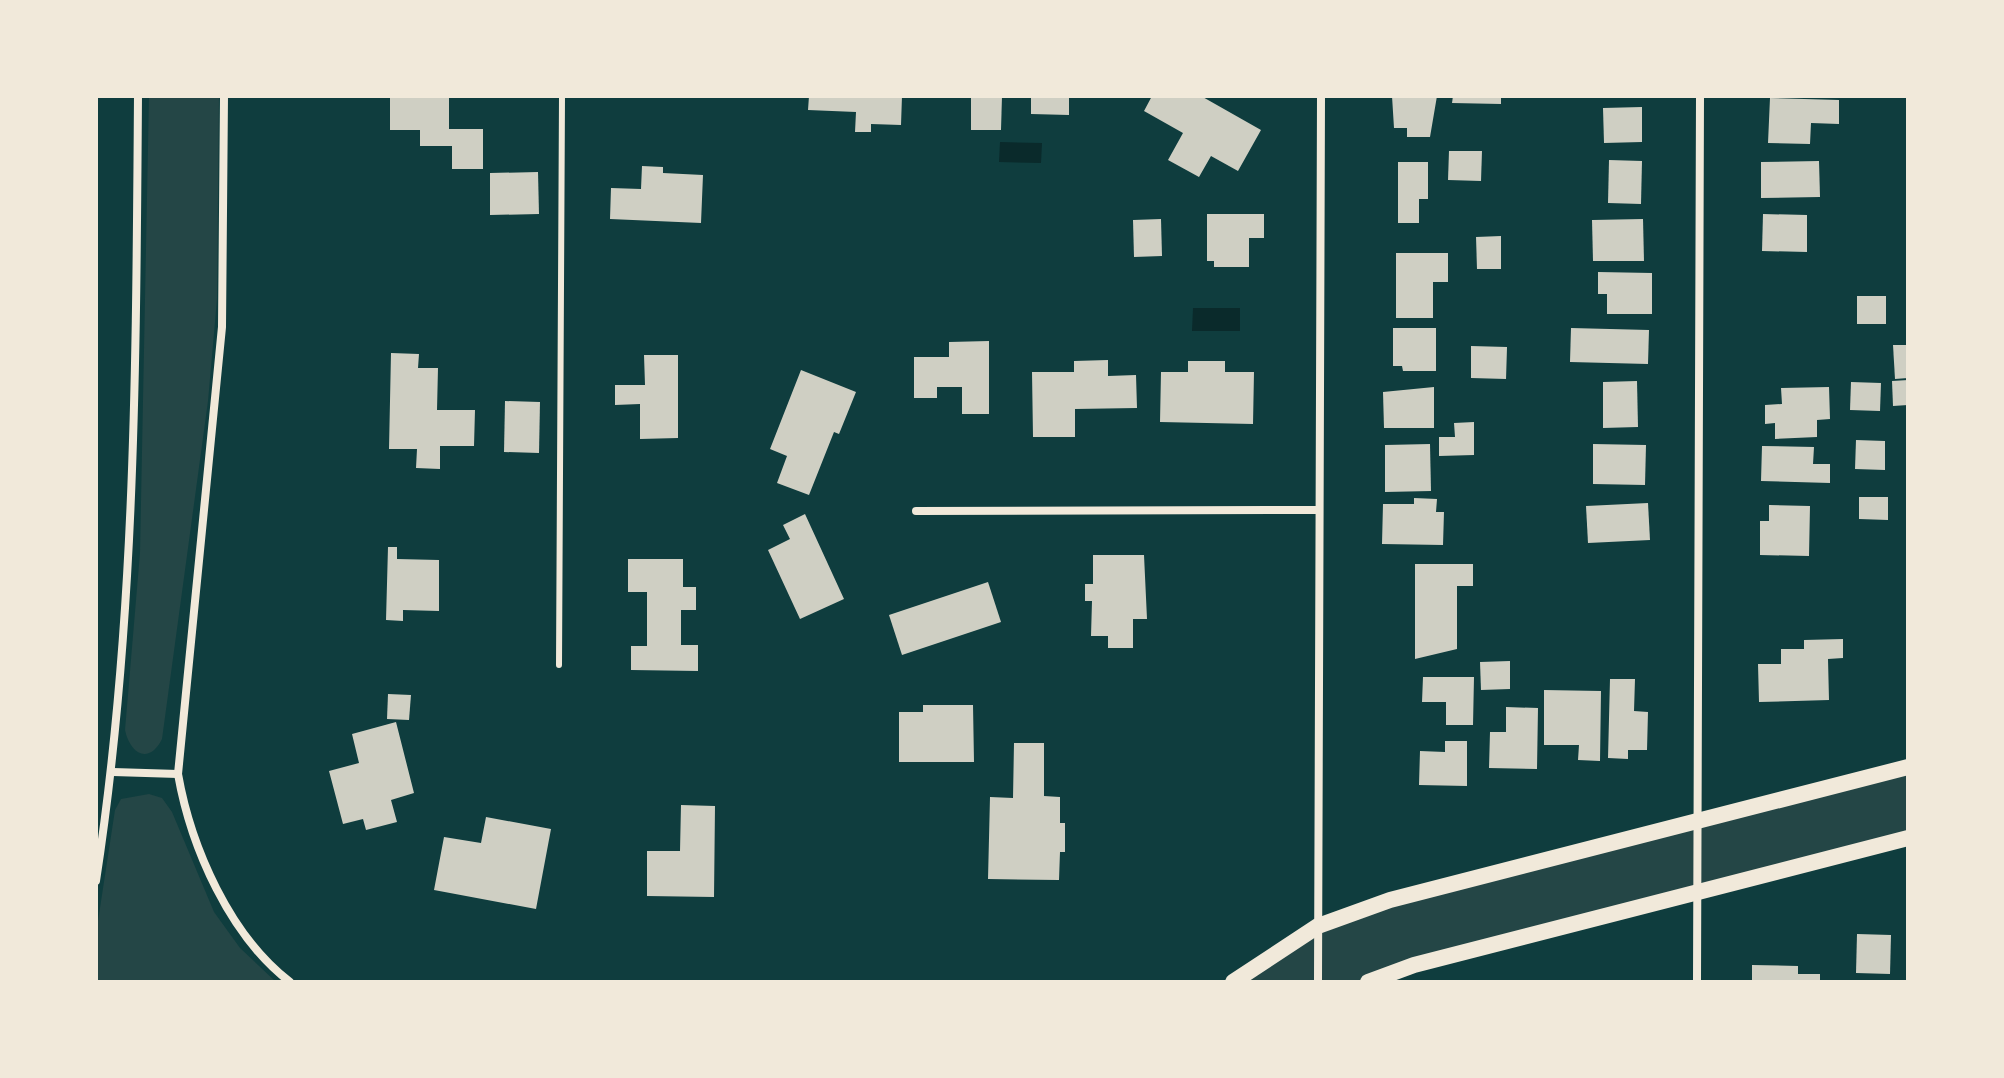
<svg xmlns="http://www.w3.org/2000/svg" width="2004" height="1078" viewBox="0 0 2004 1078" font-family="Figtree,sans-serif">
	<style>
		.green { fill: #244646 }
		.water { fill: #0a2a2b }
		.building { fill: #cfcfc3 }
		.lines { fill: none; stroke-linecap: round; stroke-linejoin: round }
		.service { stroke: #f1e9da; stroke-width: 6 }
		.minor { stroke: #f1e9da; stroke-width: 8 }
		.secondary { stroke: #f1e9da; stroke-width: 16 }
	</style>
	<rect width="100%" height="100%" fill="#0f3d3e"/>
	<g class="green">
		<path d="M 149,96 L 219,96 L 217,299 L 208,401 L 162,739 C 149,765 130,754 125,730 L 140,553 Z"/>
		<polygon points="1908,767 1908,838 1368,982 1233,982 1318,926"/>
		<polygon points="149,794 162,798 172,812 214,912 240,948 276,982 96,982 96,934 115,810 121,799"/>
	</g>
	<g class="water">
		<polygon points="1000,142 1042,143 1041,163 999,162"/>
		<polygon points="1193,308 1240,308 1240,331 1192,331"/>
	</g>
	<g class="building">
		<polygon points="390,96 449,96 449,129 483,129 483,169 452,169 452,146 420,146 420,130 390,130"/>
		<polygon points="809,96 902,96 901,125 871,124 871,132 855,132 856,112 808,110"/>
		<polygon points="971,96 1002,96 1001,130 971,130"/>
		<polygon points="1031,96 1069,96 1069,115 1031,114"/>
		<polygon points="1152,96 1201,96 1261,130 1238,171 1211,156 1199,177 1168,160 1183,133 1144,111"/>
		<polygon points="1392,96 1437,96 1430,137 1407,137 1407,128 1394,128"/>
		<polygon points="1453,96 1501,96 1501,104 1452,103"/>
		<polygon points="1770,98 1839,100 1839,124 1811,123 1810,144 1768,143"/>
		<polygon points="1642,107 1642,142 1604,143 1603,108"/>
		<polygon points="1449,151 1482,151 1481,181 1448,180"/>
		<polygon points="1609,160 1642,161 1641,204 1608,203"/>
		<polygon points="1819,161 1820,197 1761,198 1761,162"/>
		<polygon points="1398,162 1428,162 1428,199 1419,199 1419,223 1398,223"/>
		<polygon points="642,166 663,167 663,173 703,175 701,223 610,219 611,188 641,189"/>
		<polygon points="538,172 539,214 490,215 490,173"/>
		<polygon points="1207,214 1264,214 1264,238 1249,238 1249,267 1214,267 1214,261 1207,261"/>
		<polygon points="1763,214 1807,215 1807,252 1762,251"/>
		<polygon points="1161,219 1162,256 1134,257 1133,220"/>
		<polygon points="1643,219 1644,261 1593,261 1592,220"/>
		<polygon points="1501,236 1501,269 1477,269 1476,237"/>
		<polygon points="1396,253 1448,253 1448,282 1433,282 1433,318 1396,318"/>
		<polygon points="1598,272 1652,273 1652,314 1607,314 1607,294 1598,294"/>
		<rect x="1857" y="296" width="29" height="28"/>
		<polygon points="1393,328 1436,328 1436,371 1403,371 1402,366 1393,366"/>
		<polygon points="1571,328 1649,330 1648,364 1570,362"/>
		<polygon points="989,341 989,414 962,414 962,387 937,387 937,398 914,398 914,357 949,357 949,342"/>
		<polygon points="1893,345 1908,345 1908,378 1895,379"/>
		<polygon points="1471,346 1507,347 1506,379 1471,378"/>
		<polygon points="391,353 419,354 418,368 438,368 437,410 475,410 474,446 440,446 440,469 416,468 417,449 389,449"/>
		<polygon points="644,355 678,355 678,438 640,439 640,404 615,405 615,385 645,385"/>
		<polygon points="1108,360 1108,376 1136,375 1137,408 1075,409 1075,437 1033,437 1032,372 1074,372 1074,361"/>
		<polygon points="1188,361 1225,361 1225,372 1254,372 1253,424 1160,422 1161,372 1188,372"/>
		<polygon points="801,370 856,392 839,434 834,432 809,495 777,483 787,456 770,449"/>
		<polygon points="1908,380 1908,405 1893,406 1892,381"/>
		<polygon points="1637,381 1638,427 1603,428 1603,382"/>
		<polygon points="1851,382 1881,383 1880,411 1850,410"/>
		<polygon points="1434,387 1434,428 1384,428 1383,392"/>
		<polygon points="1829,387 1830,419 1817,420 1817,437 1775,439 1775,423 1765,424 1765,405 1782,404 1781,388"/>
		<polygon points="505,401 540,402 539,453 504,452"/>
		<polygon points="1474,422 1474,455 1439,456 1439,437 1455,437 1454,423"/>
		<polygon points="1856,440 1885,441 1885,470 1855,469"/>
		<polygon points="1430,444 1431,491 1385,492 1385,445"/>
		<polygon points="1593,444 1646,445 1645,485 1593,484"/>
		<polygon points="1762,446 1814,447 1813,464 1830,464 1830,483 1761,481"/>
		<polygon points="1859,497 1888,497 1888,520 1859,519"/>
		<polygon points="1414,498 1437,499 1436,512 1444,512 1443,545 1382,544 1383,504 1414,504"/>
		<polygon points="1648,503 1650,540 1588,543 1586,506"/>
		<polygon points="1769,505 1810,506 1809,556 1760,555 1760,521 1769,521"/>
		<polygon points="805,514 844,599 800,619 768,550 790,539 783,525"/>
		<polygon points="388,547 397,547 397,559 439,560 439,611 403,610 403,621 386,620"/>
		<polygon points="1093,555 1144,555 1147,619 1133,619 1133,648 1108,648 1108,636 1091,636 1092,601 1085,601 1085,584 1093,584"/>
		<polygon points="628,559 683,559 683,587 696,587 696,610 681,610 681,645 698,645 698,671 631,670 631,646 647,646 647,592 628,592"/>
		<polygon points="1415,564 1473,564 1473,586 1457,586 1457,649 1415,659"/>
		<polygon points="988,582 1001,622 902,655 889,615"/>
		<polygon points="1843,639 1843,658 1828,659 1829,700 1759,702 1758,664 1781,664 1781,649 1804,649 1804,640"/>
		<polygon points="1510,661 1510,689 1481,690 1480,662"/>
		<polygon points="1423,677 1474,677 1473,725 1446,725 1446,702 1422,702"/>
		<polygon points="1610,679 1635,679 1634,711 1648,712 1647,750 1628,750 1628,759 1608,758"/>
		<polygon points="1544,690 1601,691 1600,761 1578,760 1579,745 1544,745"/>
		<polygon points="388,694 411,695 409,720 387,719"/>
		<polygon points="923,705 973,705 974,762 899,762 899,712 923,712"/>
		<polygon points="1506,707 1538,708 1537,769 1489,768 1490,732 1506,732"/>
		<polygon points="396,722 414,793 391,800 397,822 366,830 363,819 343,824 329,771 359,763 352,734"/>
		<polygon points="1445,741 1467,741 1467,786 1419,785 1420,751 1445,752"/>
		<polygon points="1014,743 1044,743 1044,796 1060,797 1060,823 1065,823 1065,852 1060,852 1059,880 988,879 990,797 1013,798"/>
		<polygon points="681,805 715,806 714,897 647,896 647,851 680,851"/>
		<polygon points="486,817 551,829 536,909 434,890 444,837 481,843"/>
		<polygon points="1857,934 1891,935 1890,974 1856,973"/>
		<polygon points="1752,965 1798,966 1798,974 1820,974 1820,982 1752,982"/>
	</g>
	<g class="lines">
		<polyline class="service" points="559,665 562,96"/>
		<g class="minor">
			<path d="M 224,96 L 222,327 L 178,774 C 191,848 230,936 290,982"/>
			<polyline points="916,511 1319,510"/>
			<polyline points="113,772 178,774"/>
			<path d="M 96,881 C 136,621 136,359 138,96"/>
			<polyline points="1318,982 1321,96"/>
			<polyline points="1697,982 1700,96"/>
		</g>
		<g class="secondary">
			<polyline points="1233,982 1318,926 1390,900 1908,767"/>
			<polyline points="1368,982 1414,965 1908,838"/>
		</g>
	</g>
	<rect width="2004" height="1078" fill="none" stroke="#f1e9da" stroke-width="196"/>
</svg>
